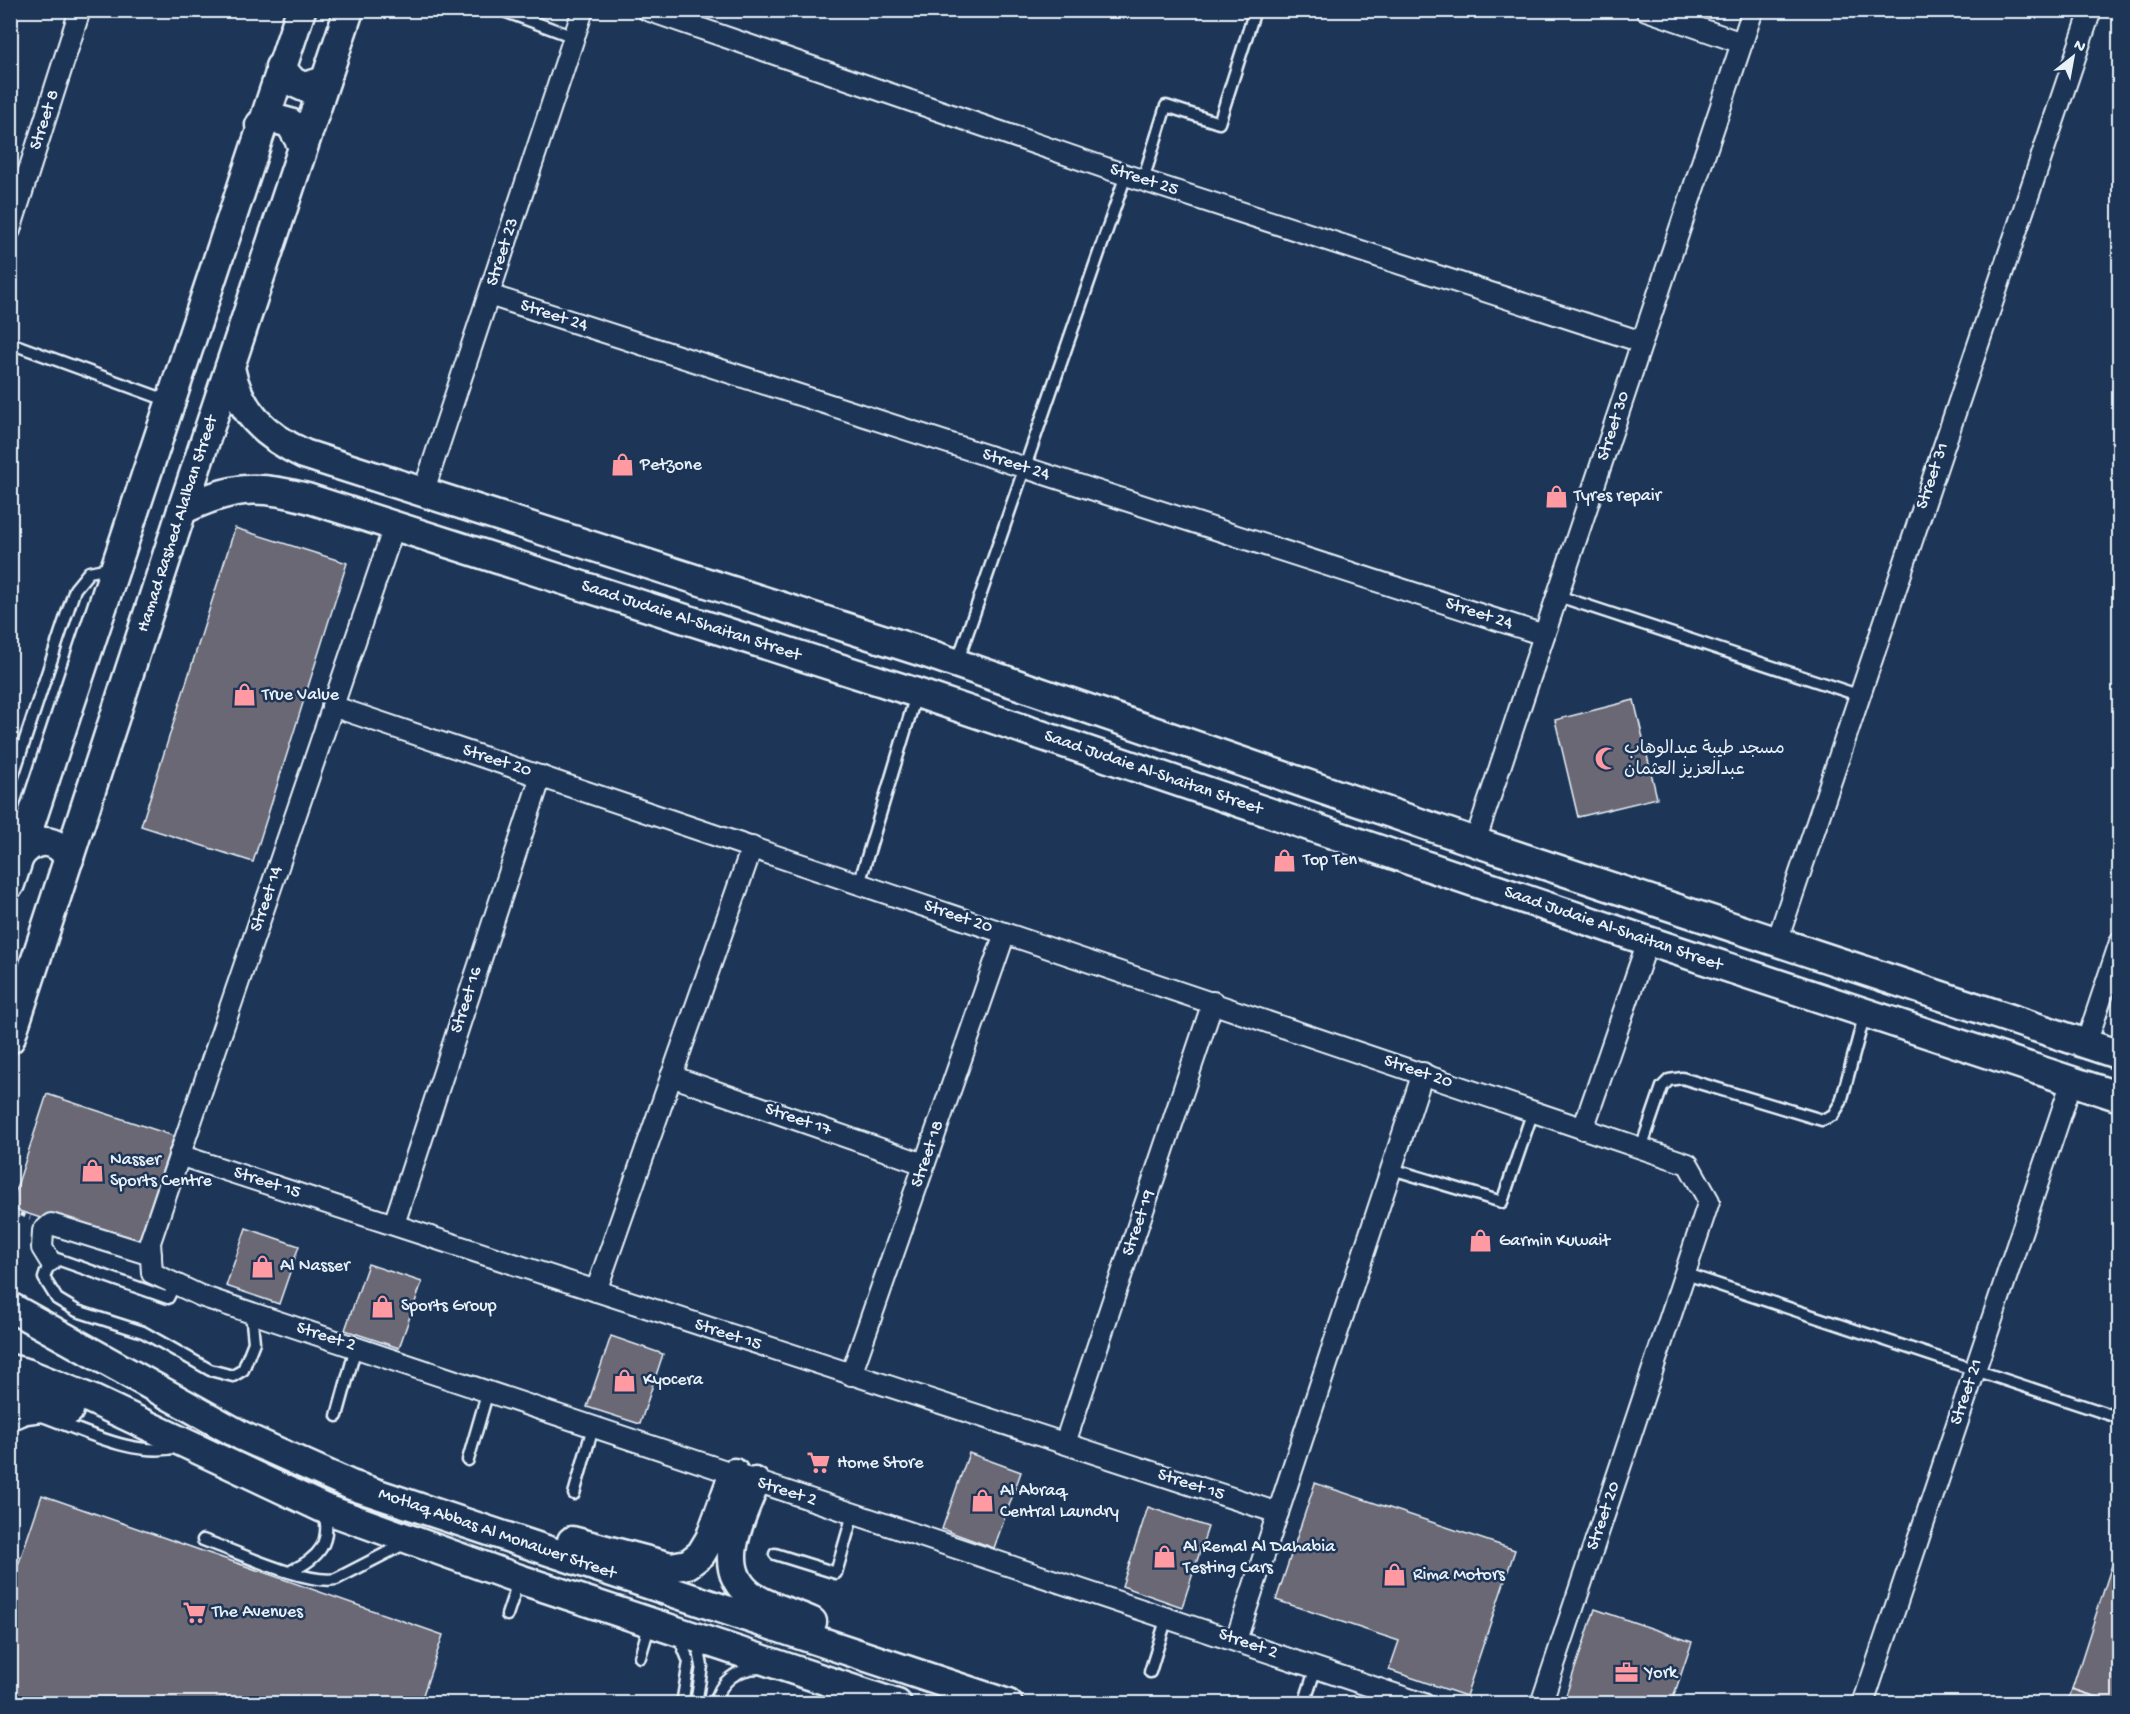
<svg xmlns="http://www.w3.org/2000/svg" width="2130" height="1714" viewBox="0 0 2130 1714" font-family="'Gochi Hand','Playpen Sans Arabic',sans-serif">
	<style>
		.building { fill: #6b6875; stroke: #e8f1f8; stroke-width: 1.5 }
		.lines { fill: none; stroke-linecap: round; stroke-linejoin: round }
		.lane-casing { stroke: #e8f1f8; stroke-width: 15 }
		.street-casing { stroke: #e8f1f8; stroke-width: 24 }
		.secondary-casing { stroke: #e8f1f8; stroke-width: 33 }
		.path { stroke: #e8f1f8; stroke-width: 4; stroke-dasharray: 6 4.5; stroke-linecap: butt }
		.lane { stroke: #1d3557; stroke-width: 10 }
		.street { stroke: #1d3557; stroke-width: 20 }
		.secondary { stroke: #1d3557; stroke-width: 28 }
		.labels { text-anchor: middle; dominant-baseline: central; stroke-width: 5; stroke-linejoin: round; paint-order: stroke }
		.street-label { font-size: 18px; fill: #e8f1f8; stroke: #1d3557 }
		.poi-label { font-size: 18px; fill: #e8f1f8; stroke: #1d3557; text-anchor: start }
	</style>
	<rect width="100%" height="100%" fill="#1d3557"/>
	<filter id="ink" filterUnits="userSpaceOnUse"><feTurbulence type="fractalNoise" baseFrequency=".0167" numOctaves="2"/><feDisplacementMap in="SourceGraphic" scale="12" xChannelSelector="R" yChannelSelector="G"/><feConvolveMatrix kernelMatrix="1 2 1 2 8 2 1 2 1" color-interpolation-filters="sRGB"/></filter>
	<g filter="url(#ink)">
		<g class="building">
			<polygon points="235,528 347,563 253,862 141,826"/>
			<polygon points="1634,700 1657,798 1578,817 1555,720"/>
			<polygon points="47,1094 174,1136 136,1249 10,1208"/>
			<polygon points="246,1228 299,1246 279,1304 226,1286"/>
			<polygon points="368,1264 422,1282 399,1348 345,1330"/>
			<polygon points="611,1336 663,1354 640,1424 587,1407"/>
			<polygon points="969,1453 1021,1472 994,1548 942,1529"/>
			<polygon points="1315,1483 1515,1550 1466,1696 1389,1670 1399,1641 1276,1600"/>
			<polygon points="42,1495 443,1635 420,1704 10,1704 10,1589"/>
			<polygon points="1148,1507 1208,1527 1182,1607 1122,1586"/>
			<polygon points="2112,1565 2120,1567 2120,1704 2072,1689"/>
			<polygon points="1595,1609 1692,1642 1671,1704 1563,1704"/>
			<polygon points="2072,1689 2116,1704 2067,1704"/>
		</g>
		<g class="lines">
			<defs>
				<g id="lane">
					<polyline points="501,10 574,37"/>
					<polyline points="1143,180 1166,106 1219,123 1255,10"/>
					<polyline points="10,343 169,401"/>
					<polyline points="1558,596 1858,695"/>
					<polyline points="957,663 1126,175"/>
					<polyline points="10,785 75,589 89,572 114,567"/>
					<polyline points="859,884 916,695"/>
					<polyline points="1641,1148 1662,1087 1669,1080 1682,1078 1822,1120 1833,1115 1841,1102 1865,1013"/>
					<polyline points="1392,1169 1502,1202 1533,1111"/>
					<polyline points="1686,1274 2120,1418"/>
					<polyline points="175,1284 168,1298 57,1259 50,1261 44,1278 57,1299 77,1311 143,1332 210,1370 233,1376 243,1370 254,1342 251,1312"/>
					<polyline points="10,1408 36,1415"/>
					<polyline points="337,1416 356,1347"/>
					<path d="M 10,1425 L 27,1418 L 42,1416 C 85,1431 134,1458 179,1447"/>
					<polyline points="468,1460 488,1391"/>
					<polyline points="574,1494 593,1427"/>
					<path d="M 203,1540 C 235,1551 306,1585 336,1579 L 406,1543"/>
					<polyline points="775,1554 836,1573 853,1514"/>
					<path d="M 291,1571 C 319,1558 332,1543 324,1511"/>
					<polyline points="507,1615 519,1579"/>
					<polyline points="679,1637 689,1662 682,1704"/>
					<polyline points="640,1657 650,1623"/>
					<polyline points="1150,1672 1167,1617"/>
					<polyline points="696,1704 702,1666 697,1641"/>
					<path d="M 715,1704 C 719,1682 737,1668 760,1668"/>
					<polyline points="1304,1704 1316,1667"/>
				</g>
				<g id="street">
					<polyline points="647,10 1126,175 1642,342"/>
					<polyline points="1646,10 1742,43"/>
					<polyline points="10,230 80,10"/>
					<polyline points="489,295 1544,635"/>
					<polyline points="423,493 583,10"/>
					<polyline points="394,527 150,1242 152,1273 201,1296 1424,1704"/>
					<polyline points="332,706 1688,1164 1709,1201 1541,1704"/>
					<polyline points="1475,842 1753,10"/>
					<polyline points="1777,941 2091,10"/>
					<polyline points="2086,1044 2120,942"/>
					<polyline points="671,1076 924,1164"/>
					<polyline points="1583,1129 1648,941"/>
					<polyline points="179,1155 1278,1513"/>
					<polyline points="394,1224 541,776"/>
					<polyline points="50,1261 42,1248 43,1231 51,1224 151,1255"/>
					<polyline points="596,1291 752,847"/>
					<polyline points="851,1375 1005,933"/>
					<polyline points="1065,1443 1213,1002"/>
					<polyline points="1236,1640 1423,1073"/>
					<polyline points="1863,1704 2072,1081"/>
				</g>
				<g id="secondary">
					<polyline points="280,67 293,82 304,87 325,81"/>
					<polyline points="260,125 275,119 290,123 303,146"/>
					<path d="M 230,368 C 239,411 264,435 304,454 L 929,654 L 1475,842 L 2120,1055"/>
					<path d="M 182,510 C 230,487 256,484 307,498 L 917,693 L 1648,941 L 2120,1097"/>
					<path d="M 19,857 C 34,836 57,837 69,859"/>
					<polyline points="10,884 301,10"/>
					<polyline points="10,1039 182,510 349,10"/>
					<polyline points="10,1307 242,1436 351,1485 1008,1704"/>
					<polyline points="10,1369 26,1373 91,1399 323,1508 519,1579 897,1704"/>
					<polyline points="10,1392 38,1397 69,1410"/>
					<path d="M 755,1482 C 742,1517 712,1568 752,1596 C 769,1608 793,1613 812,1622"/>
					<polyline points="572,1541 671,1567 688,1564 701,1554 710,1539 734,1473"/>
				</g>
			</defs>
			<use href="#lane" class="lane-casing"/>
			<use href="#street" class="street-casing"/>
			<use href="#secondary" class="secondary-casing"/>
			<polyline class="path" points="10,1210 30,1218"/>
			<use href="#lane" class="lane"/>
			<use href="#street" class="street"/>
			<use href="#secondary" class="secondary"/>
		</g>
	</g>
	<defs>
		<symbol id="shop-bare" viewBox="-9 -9 18 18"><path d="M-5-2.5h2.3a2.7 3.5 0 0 1 5.4 0H5L5.5 6h-11ZM-1.5-2.5h3a1.5 2.3 0 0 0-3 0Z" fill="#ff9aa2" stroke="#1d3557" stroke-width="2.5" paint-order="stroke"/></symbol>
		<symbol id="mosque-bare" viewBox="-9 -9 18 18"><path d="M3.5-4.9A6 6 0 1 0 3.5 4.9A5 5 0 1 1 3.5-4.9Z" fill="#ff9aa2" stroke="#1d3557" stroke-width="2.5" paint-order="stroke"/></symbol>
		<symbol id="supermarket-bare" viewBox="-9 -9 18 18"><path d="M-6-5.5h2.5l.6 2H6L4.5 2H-2.5L-4.4-4H-6ZM-1.5 3.2a1.3 1.3 0 1 0 .1 0ZM3 3.2a1.3 1.3 0 1 0 .1 0Z" fill="#ff9aa2" stroke="#1d3557" stroke-width="2.5" paint-order="stroke"/></symbol>
		<symbol id="office-bare" viewBox="-9 -9 18 18"><path d="M-6-3h4V-5.5h4V-3h4V5H-6ZM-1-4.5V-3h2v-1.5ZM-6 0V1H6V0Z" fill="#ff9aa2" stroke="#1d3557" stroke-width="2.5" paint-order="stroke"/></symbol>
	</defs>
	<g fill-rule="evenodd">
		<use href="#shop-bare" x="606" y="448" width="33" height="33"/>
		<use href="#shop-bare" x="1540" y="480" width="33" height="33"/>
		<use href="#shop-bare" x="228" y="678" width="33" height="33"/>
		<use href="#mosque-bare" x="1590" y="742" width="33" height="33"/>
		<use href="#shop-bare" x="1268" y="844" width="33" height="33"/>
		<use href="#shop-bare" x="76" y="1154" width="33" height="33"/>
		<use href="#shop-bare" x="1464" y="1224" width="33" height="33"/>
		<use href="#shop-bare" x="246" y="1250" width="33" height="33"/>
		<use href="#shop-bare" x="366" y="1290" width="33" height="33"/>
		<use href="#shop-bare" x="608" y="1364" width="33" height="33"/>
		<use href="#supermarket-bare" x="802" y="1446" width="33" height="33"/>
		<use href="#shop-bare" x="966" y="1484" width="33" height="33"/>
		<use href="#shop-bare" x="1148" y="1540" width="33" height="33"/>
		<use href="#shop-bare" x="1378" y="1558" width="33" height="33"/>
		<use href="#supermarket-bare" x="178" y="1596" width="33" height="33"/>
		<use href="#office-bare" x="1610" y="1656" width="33" height="33"/>
	</g>
	<g class="labels">
		<g class="street-label">
			<text transform="translate(45 120) rotate(-72)">Street 8</text>
			<text transform="translate(1144 180) rotate(18)">Street 25</text>
			<text transform="translate(503 252) rotate(-72)">Street 23</text>
			<text transform="translate(554 316) rotate(18)">Street 24</text>
			<text transform="translate(1614 426) rotate(-72)">Street 30</text>
			<text transform="translate(1016 465) rotate(18)">Street 24</text>
			<text transform="translate(1933 476) rotate(-71)">Street 31</text>
			<text transform="translate(178 524) rotate(-72)">Hamad Rashed Alalban Street</text>
			<text transform="translate(1479 614) rotate(18)">Street 24</text>
			<text transform="translate(691 621) rotate(18)">Saad Judaie Al-Shaitan Street</text>
			<text transform="translate(497 761) rotate(18)">Street 20</text>
			<text transform="translate(1153 773) rotate(19)">Saad Judaie Al-Shaitan Street</text>
			<text transform="translate(267 899) rotate(-71)">Street 14</text>
			<text transform="translate(958 917) rotate(19)">Street 20</text>
			<text transform="translate(1613 929) rotate(19)">Saad Judaie Al-Shaitan Street</text>
			<text transform="translate(467 1000) rotate(-72)">Street 16</text>
			<text transform="translate(1418 1072) rotate(19)">Street 20</text>
			<text transform="translate(798 1120) rotate(19)">Street 17</text>
			<text transform="translate(928 1154) rotate(-71)">Street 18</text>
			<text transform="translate(267 1183) rotate(18)">Street 15</text>
			<text transform="translate(1139 1223) rotate(-71)">Street 19</text>
			<text transform="translate(728 1335) rotate(18)">Street 15</text>
			<text transform="translate(326 1337) rotate(18)">Street 2</text>
			<text transform="translate(1967 1392) rotate(-71)">Street 21</text>
			<text transform="translate(1191 1485) rotate(18)">Street 15</text>
			<text transform="translate(787 1492) rotate(18)">Street 2</text>
			<text transform="translate(1604 1516) rotate(-71)">Street 20</text>
			<text transform="translate(497 1534) rotate(19)">Motlaq Abbas Al Monawer Street</text>
			<text transform="translate(1248 1644) rotate(19)">Street 2</text>
		</g>
		<g class="poi-label">
			<text x="640" y="465">Petzone</text>
			<text x="1574" y="496">Tyres repair</text>
			<text x="262" y="695">True Value</text>
			<text x="1624" y="749">مسجد طيبة عبدالوهاب<tspan x="1624" dy="21">عبدالعزيز العثمان</tspan></text>
			<text x="1303" y="860">Top Ten</text>
			<text x="110" y="1160">Nasser<tspan x="110" dy="21">Sports Centre</tspan></text>
			<text x="1499" y="1241">Garmin Kuwait</text>
			<text x="280" y="1266">Al Nasser</text>
			<text x="401" y="1306">Sports Group</text>
			<text x="643" y="1380">Kyocera</text>
			<text x="837" y="1463">Home Store</text>
			<text x="1000" y="1491">Al Abraq<tspan x="1000" dy="21">Central Laundry</tspan></text>
			<text x="1183" y="1547">Al Remal Al Dahabia<tspan x="1183" dy="21">Testing Cars</tspan></text>
			<text x="1413" y="1575">Rima Motors</text>
			<text x="212" y="1612">The Avenues</text>
			<text x="1645" y="1673">York</text>
		</g>
	</g>
	<rect width="2130" height="1714" fill="none" stroke="#1d3557" stroke-width="36"/>
	<rect x="18" y="18" width="2094" height="1678" fill="none" stroke="#e8f1f8" stroke-width="2" filter="url(#ink)"/>
	<g transform="translate(2073 57) rotate(31)" stroke="#1d3557" stroke-width="4.5" paint-order="stroke">
	<path d="M0-4.5L10 22L0 15L-10 22Z" fill="#e8f1f8"/>
	<text y="-9" font-size="16" font-weight="bold" text-anchor="middle" fill="#e8f1f8">N</text>
	</g>
</svg>
